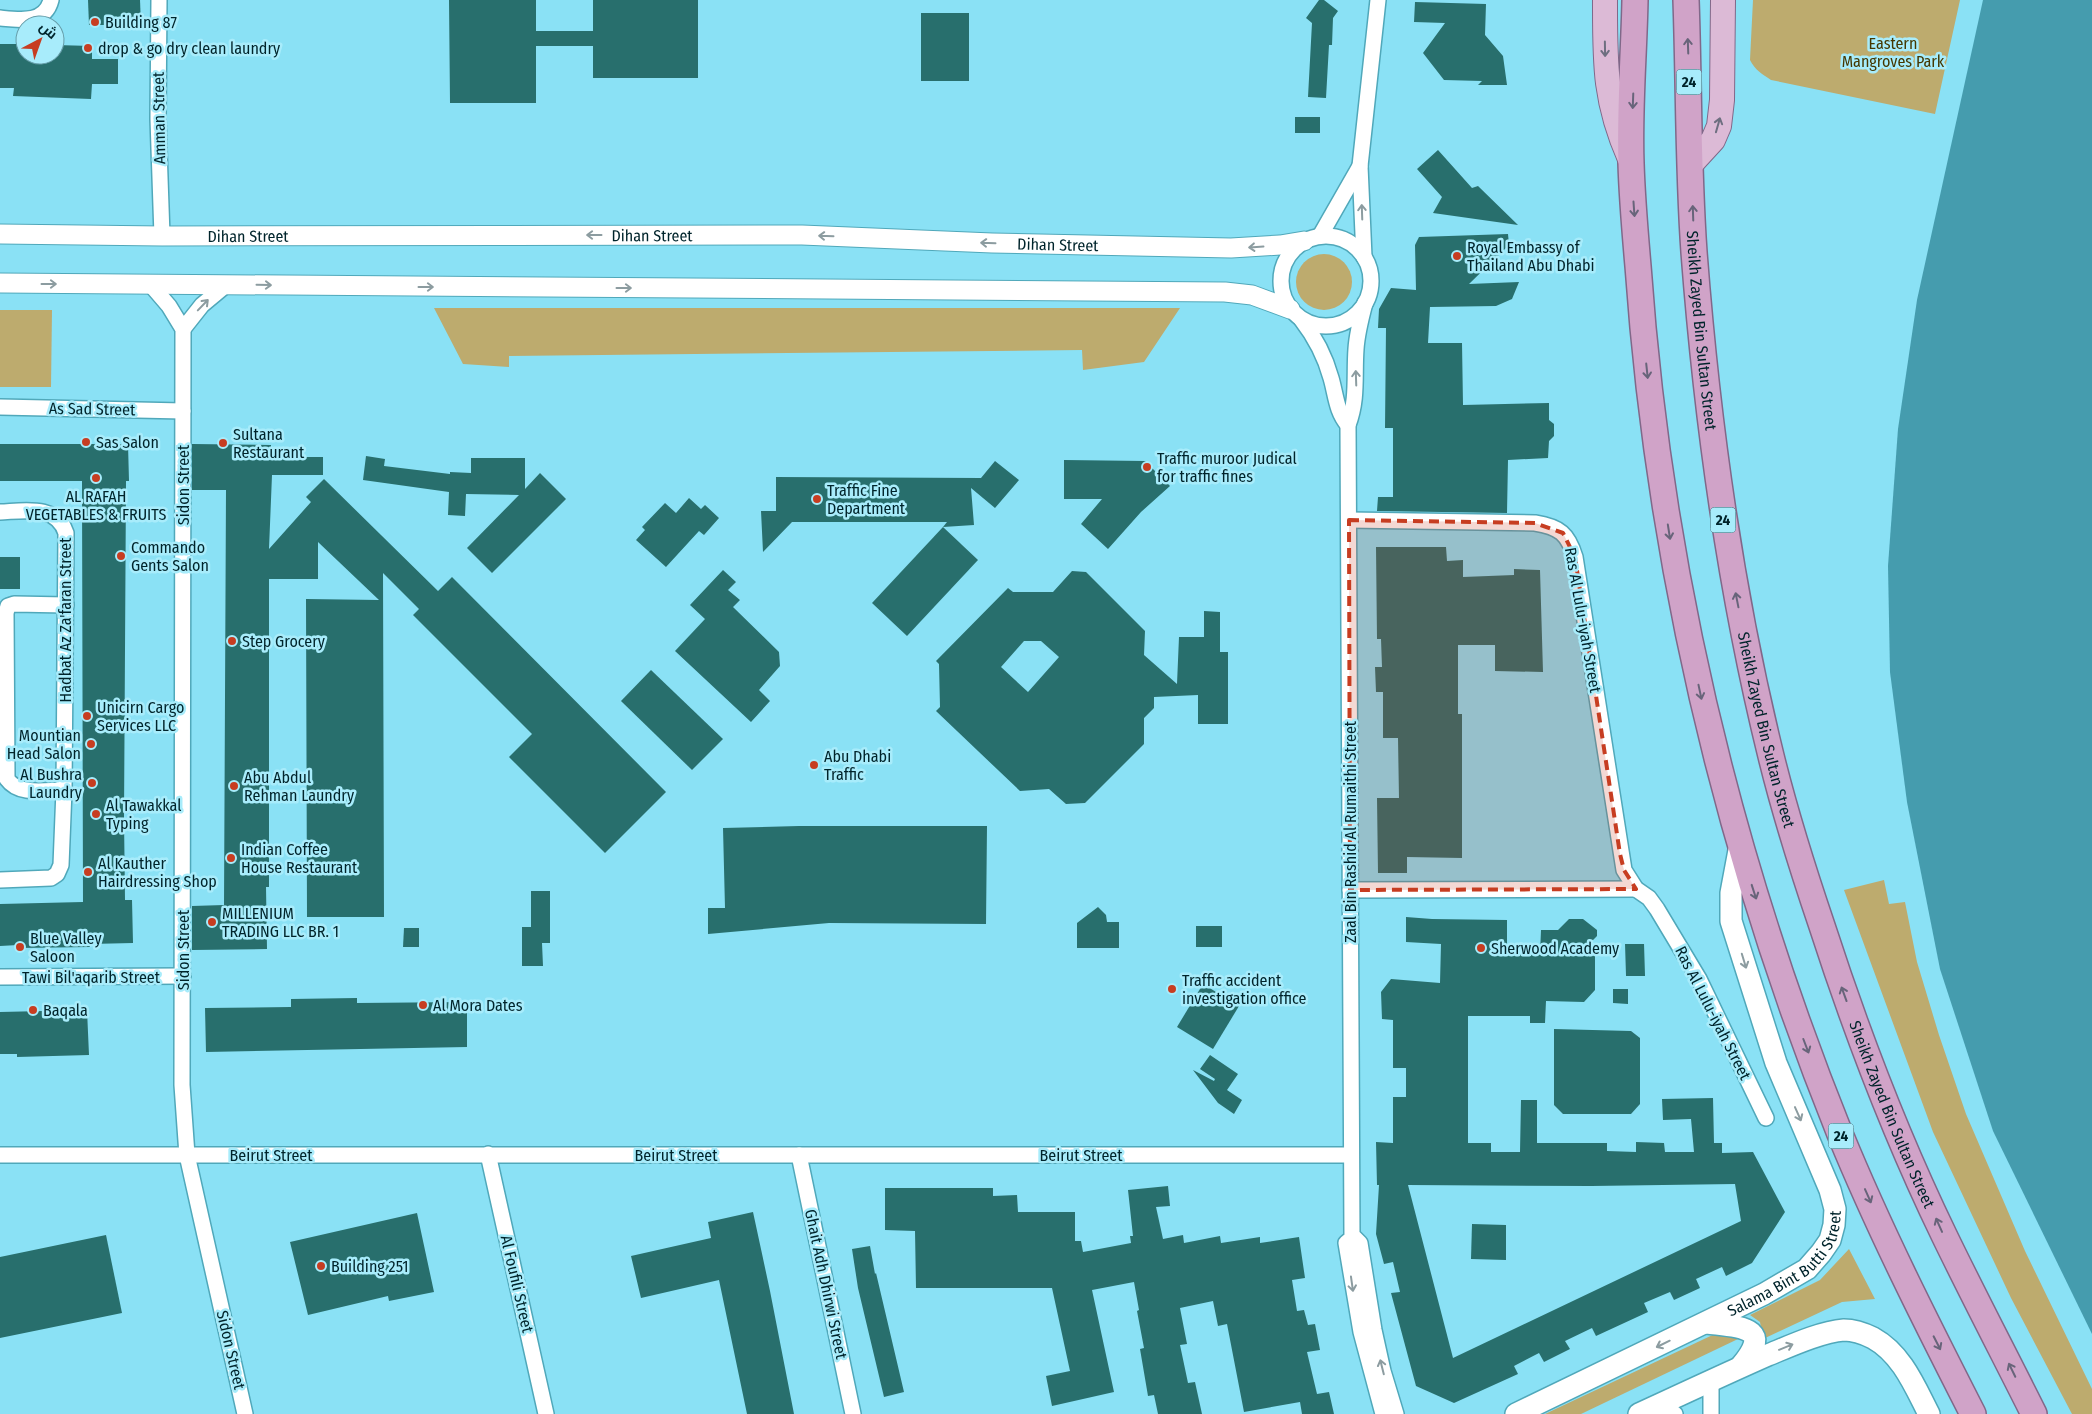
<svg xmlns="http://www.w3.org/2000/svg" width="2092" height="1414" viewBox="0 0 2092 1414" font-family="'Fira Sans Condensed',Cairo,sans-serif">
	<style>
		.green { fill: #bdab6e }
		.water { fill: #459cae }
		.building { fill: #286f6d; fill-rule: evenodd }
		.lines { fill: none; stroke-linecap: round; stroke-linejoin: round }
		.minor-casing { stroke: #50a8ba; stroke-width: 18 }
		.tertiary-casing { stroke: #50a8ba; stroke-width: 21 }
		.secondary-casing { stroke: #50a8ba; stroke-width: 24 }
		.primary-casing { stroke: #806889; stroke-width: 26 }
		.trunk-casing { stroke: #806889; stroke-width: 28 }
		.minor { stroke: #fff; stroke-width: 15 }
		.tertiary { stroke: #fff; stroke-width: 19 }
		.secondary { stroke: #fff; stroke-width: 21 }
		.primary { stroke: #dcbad6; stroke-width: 24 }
		.trunk { stroke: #d0a3c8; stroke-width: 25 }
		.oneway { stroke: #68647a }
		.oneway2 { stroke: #6e6f80 }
		.oneway3 { stroke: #8c9ca0 }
		.marked { fill: #c73d21; fill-opacity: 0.2; stroke: #c73d21; stroke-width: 4; stroke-dasharray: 10 6; stroke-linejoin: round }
		.poi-dot { fill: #c73d21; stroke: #a8ecfb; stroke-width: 2 }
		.labels { text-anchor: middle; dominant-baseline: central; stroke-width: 5; stroke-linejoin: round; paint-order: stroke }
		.shield { fill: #a8ecfb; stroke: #326069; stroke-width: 1 }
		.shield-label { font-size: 15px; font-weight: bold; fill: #00242b }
		.poi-label { font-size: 16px; fill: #00242b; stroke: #a8ecfb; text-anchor: start }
		.park-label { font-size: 16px; fill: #453700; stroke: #a8ecfb }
		.street-label { font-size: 16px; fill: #00242b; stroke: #a8ecfb }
	</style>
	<rect width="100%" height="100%" fill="#8ae1f5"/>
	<g class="green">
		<path d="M 1753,0 L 1960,0 L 1935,114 L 1771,80 C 1762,74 1755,70 1750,60 Z"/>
		<circle cx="1324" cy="282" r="28"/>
		<polygon points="434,308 1180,308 1144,362 1083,370 1082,350 509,356 509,367 463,364"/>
		<polygon points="0,310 52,310 51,387 0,387"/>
		<polygon points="1884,880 1889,904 1905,902 1917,962 1939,1035 1966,1114 2025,1251 2092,1389 2092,1414 2072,1414 2011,1298 1933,1132 1844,890"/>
		<polygon points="1849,1249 1875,1299 1842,1302 1763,1339 1760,1322 1750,1315 1820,1280"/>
		<polygon points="1719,1332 1738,1333 1738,1339 1581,1414 1545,1414"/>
	</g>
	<polygon class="water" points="1983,0 2092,0 2092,1334 1993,1131 1940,969 1907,802 1890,672 1888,566 1898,429 1917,300"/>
	<g class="building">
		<polygon points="88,0 140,0 141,25 89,25"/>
		<polygon points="449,0 536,0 536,31 593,31 593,0 698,0 698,78 593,78 593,46 536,46 536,103 450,103"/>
		<polygon points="1319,0 1324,0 1338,11 1333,18 1332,45 1329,45 1326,98 1308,97 1312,23 1306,18"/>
		<polygon points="1415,2 1486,4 1485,35 1503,56 1507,85 1478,85 1482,81 1444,80 1423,53 1445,23 1414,22"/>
		<rect x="921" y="13" width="48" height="68"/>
		<polygon points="0,44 25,44 25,55 55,55 55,45 92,46 92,59 118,59 118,84 92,84 91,99 13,96 14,88 0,88"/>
		<rect x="1295" y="117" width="25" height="16"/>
		<polygon points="1438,150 1472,188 1478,186 1518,225 1433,213 1442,197 1417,169"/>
		<polygon points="1508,234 1509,245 1469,284 1519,282 1512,299 1496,306 1430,307 1428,343 1462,343 1463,405 1549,403 1549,420 1554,424 1554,436 1549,441 1548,458 1508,460 1507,513 1377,511 1378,497 1393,497 1393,428 1385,428 1386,328 1378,328 1379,309 1391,288 1416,290 1415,245 1419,237"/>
		<polygon points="0,444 128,444 129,481 126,481 124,818 125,900 132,900 133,943 90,944 90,947 18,948 18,945 0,946 0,904 83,902 82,481 0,481"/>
		<polygon points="192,444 271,445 271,457 323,457 323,475 272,475 269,549 311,502 306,497 324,479 438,591 452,577 666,792 605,853 509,757 532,734 413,615 419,609 383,573 384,917 307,917 306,599 379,600 318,542 318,579 269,579 269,887 266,887 267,949 192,950 192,906 224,905 226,490 192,490"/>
		<polygon points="366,456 385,459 384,466 450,474 450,472 471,473 471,458 525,458 525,489 540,473 566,499 492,573 467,548 519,495 466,494 465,516 448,515 449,492 363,480"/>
		<polygon points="1064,460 1145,461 1170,486 1141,512 1108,549 1081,524 1102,499 1064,499"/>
		<polygon points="995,461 1019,480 995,508 971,488 974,525 943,527 947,522 792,522 763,552 761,511 776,511 776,477 981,478"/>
		<polygon points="689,498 701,509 705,505 719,518 704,535 699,531 666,567 636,540 645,530 642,527 665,503 676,513"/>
		<polygon points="943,527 978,560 907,636 872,603"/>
		<polygon points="1376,547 1446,547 1447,561 1463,560 1463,577 1514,575 1514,569 1540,570 1543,672 1495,671 1495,645 1458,645 1458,714 1462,714 1462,858 1407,857 1407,873 1378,873 1377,798 1399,798 1398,738 1383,738 1383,692 1376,692 1375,667 1382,667 1381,639 1377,639"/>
		<rect x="0" y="557" width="20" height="32"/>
		<polygon points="723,570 736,582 728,590 740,600 733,607 779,652 780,666 759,690 770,701 751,722 675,651 705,619 690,605"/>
		<path d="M 1072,571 L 1086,572 L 1145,631 L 1144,655 L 1177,684 L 1179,637 L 1204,637 L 1204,611 L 1220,612 L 1220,652 L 1228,652 L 1228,724 L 1198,724 L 1198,695 L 1154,697 L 1154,708 L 1144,718 L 1144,744 L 1085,803 L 1066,804 L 1049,789 L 1020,791 L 936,711 L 940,707 L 939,664 L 936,661 L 1008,588 L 1013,592 L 1053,592 ZM 1024,641 L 1041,641 L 1059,657 L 1028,692 L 1001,667 Z"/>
		<polygon points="651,670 723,739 692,770 621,701"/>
		<polygon points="799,826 987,826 986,924 829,923 708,934 708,908 725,908 723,828"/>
		<polygon points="531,891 550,891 550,943 542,943 543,966 522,966 522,927 531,927"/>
		<polygon points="1098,907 1106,915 1107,922 1119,922 1119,948 1077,948 1077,923"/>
		<path d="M 1406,917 L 1432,919 L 1507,920 L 1507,954 L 1540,954 L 1541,930 L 1558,930 L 1569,919 L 1583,919 L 1597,930 L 1597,936 L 1588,945 L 1595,945 L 1595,990 L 1584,1002 L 1546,1001 L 1545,1023 L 1530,1023 L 1530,1016 L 1468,1016 L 1468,1143 L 1491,1143 L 1491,1152 L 1520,1152 L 1521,1100 L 1537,1100 L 1537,1143 L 1607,1143 L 1607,1151 L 1636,1152 L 1636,1142 L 1664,1143 L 1665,1152 L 1694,1152 L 1691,1119 L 1663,1120 L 1662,1099 L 1713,1098 L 1714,1143 L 1722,1143 L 1722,1153 L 1753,1152 L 1785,1212 L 1752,1263 L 1726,1276 L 1722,1267 L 1696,1279 L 1700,1288 L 1674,1300 L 1670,1292 L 1644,1303 L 1648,1312 L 1596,1336 L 1592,1328 L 1565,1341 L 1570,1349 L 1544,1362 L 1539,1353 L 1514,1366 L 1518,1374 L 1454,1403 L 1416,1386 L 1391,1293 L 1400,1292 L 1393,1262 L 1384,1264 L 1376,1234 L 1379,1185 L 1377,1185 L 1376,1142 L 1393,1143 L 1393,1097 L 1406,1097 L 1406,1068 L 1393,1068 L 1393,1020 L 1382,1019 L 1381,992 L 1391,979 L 1440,983 L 1441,944 L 1406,942 ZM 1735,1184 L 1741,1221 L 1453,1358 L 1408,1185 L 1591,1186 Z"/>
		<rect x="1196" y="926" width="26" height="21"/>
		<polygon points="404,928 419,928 419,947 403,947"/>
		<polygon points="1625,944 1644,944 1645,976 1626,976"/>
		<polygon points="1203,984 1239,1006 1213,1049 1177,1027"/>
		<polygon points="1613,989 1628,989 1628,1004 1613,1003"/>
		<polygon points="357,998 357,1003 467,1002 467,1047 206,1052 205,1008 291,1007 291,999"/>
		<polygon points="87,1010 89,1055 17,1057 17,1054 0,1054 0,1012"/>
		<polygon points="1554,1029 1631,1031 1640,1038 1640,1104 1631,1114 1563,1114 1554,1105"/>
		<polygon points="1210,1055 1238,1074 1227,1090 1242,1100 1234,1114 1218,1103 1193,1070 1214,1081 1215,1079 1200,1069"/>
		<polygon points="1168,1186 1170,1206 1156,1207 1163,1239 1183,1235 1184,1243 1220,1236 1221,1243 1260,1237 1260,1243 1299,1237 1305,1278 1292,1280 1297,1311 1304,1310 1308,1325 1315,1324 1320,1350 1307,1352 1317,1394 1329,1392 1334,1414 1302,1414 1300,1402 1244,1412 1227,1324 1218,1326 1213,1301 1180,1308 1187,1344 1180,1345 1188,1383 1195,1382 1202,1414 1158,1414 1154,1395 1148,1396 1140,1349 1144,1348 1137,1311 1139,1310 1134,1282 1092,1290 1114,1392 1052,1406 1046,1376 1070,1371 1052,1288 916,1288 915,1231 885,1230 885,1188 993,1188 993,1196 1017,1195 1018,1212 1075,1212 1075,1241 1081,1241 1083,1252 1131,1243 1130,1236 1133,1236 1128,1190"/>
		<polygon points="753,1212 770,1291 794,1414 747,1414 719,1280 641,1298 631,1256 711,1238 708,1222"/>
		<polygon points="417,1213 434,1292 389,1301 388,1296 308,1315 290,1242"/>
		<polygon points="1472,1224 1506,1225 1506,1260 1471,1259"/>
		<polygon points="106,1235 122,1313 0,1338 0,1257"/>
		<polygon points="870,1246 875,1274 876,1273 904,1392 884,1397 858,1288 852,1249"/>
	</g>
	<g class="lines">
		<defs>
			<g id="minor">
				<polyline points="159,0 158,119 162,236"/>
				<path d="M 0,18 C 20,20 45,24 51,0"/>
				<circle cx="1326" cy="281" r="45"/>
				<polyline points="1320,236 1360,166"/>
				<polyline points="1364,257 1360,166 1378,0"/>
				<polyline points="151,285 169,306 183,329 182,1085 187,1155 245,1414"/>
				<path d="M 1365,303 C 1361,318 1357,333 1356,349 C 1354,376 1358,399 1348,425 L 1352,1238 L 1346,1243 L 1361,1332 L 1383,1414"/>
				<path d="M 1301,319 C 1315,337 1325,356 1331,378 C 1336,395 1336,411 1348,425"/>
				<polyline points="183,329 202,305 226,285"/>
				<polyline points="0,407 183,411"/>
				<path d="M 0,512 C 24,511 57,504 66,533 L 64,790 L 61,865 L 57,874 L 51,878 L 0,880"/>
				<path d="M 1349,520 L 1535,523 C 1560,527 1568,534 1575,557 L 1624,870 L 1636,889 L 1649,898 L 1657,909 L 1699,979 L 1766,1118"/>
				<path d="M 64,790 C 45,790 19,796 7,779 L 6,613 L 8,606 L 14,604 L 66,605"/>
				<polyline points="1350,890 1636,889"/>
				<polyline points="0,977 183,976"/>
				<polyline points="488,1154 546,1414"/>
				<polyline points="0,1155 1351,1155"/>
				<polyline points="799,1155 853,1414"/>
				<polyline points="1352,1238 1355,1238 1360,1243 1374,1330 1383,1371 1396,1414"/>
				<polyline points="1711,1379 1711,1414"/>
				<polyline points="1660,1404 1675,1414"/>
			</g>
			<g id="tertiary">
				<path id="s1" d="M 0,234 L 162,236 L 802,235 L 992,243 L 1231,248 L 1280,245 L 1304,241"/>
				<polyline points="0,283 1225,292 1252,295 1290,309"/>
			</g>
			<g id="secondary">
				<path d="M 1707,1323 C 1739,1327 1775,1326 1741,1366"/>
				<path id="s2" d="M 1516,1414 L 1764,1294 L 1807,1269 L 1821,1253 L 1830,1240 L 1834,1225 L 1835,1209 L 1830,1190 L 1776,1063 L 1731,921 L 1731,893 L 1740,845"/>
				<path d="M 1639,1414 C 1682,1394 1725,1374 1768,1355 C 1790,1346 1820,1332 1844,1330 C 1854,1330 1865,1334 1873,1338 C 1902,1354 1915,1387 1929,1414"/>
			</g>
			<g id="primary">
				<path d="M 1605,0 C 1605,62 1604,101 1630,159"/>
				<polyline points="1691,164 1713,140 1719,126 1722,100 1723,0"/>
			</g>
			<g id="trunk">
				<path d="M 1635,0 C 1634,54 1629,109 1631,163 C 1632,197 1635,232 1638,266 C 1659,565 1728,856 1840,1134 C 1879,1229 1926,1322 1973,1414"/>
				<path id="s3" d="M 1686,0 C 1689,84 1688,168 1694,252 C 1707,422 1730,590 1771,756 C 1785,813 1803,870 1822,926 C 1856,1031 1896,1136 1944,1235 C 1973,1295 2004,1354 2034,1414"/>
			</g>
		</defs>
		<use href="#minor" class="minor-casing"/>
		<use href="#tertiary" class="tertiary-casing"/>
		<use href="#secondary" class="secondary-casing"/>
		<use href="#primary" class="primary-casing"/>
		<use href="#trunk" class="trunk-casing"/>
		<use href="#minor" class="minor"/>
		<use href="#tertiary" class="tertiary"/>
		<use href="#secondary" class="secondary"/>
		<use href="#primary" class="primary"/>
		<use href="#trunk" class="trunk"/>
	</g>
	<defs><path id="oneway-shaft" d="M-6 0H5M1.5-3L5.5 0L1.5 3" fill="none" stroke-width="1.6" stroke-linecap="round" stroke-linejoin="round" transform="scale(1.25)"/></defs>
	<g class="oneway">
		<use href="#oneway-shaft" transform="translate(1688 46) rotate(-92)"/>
		<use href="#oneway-shaft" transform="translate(1633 101) rotate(92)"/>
		<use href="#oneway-shaft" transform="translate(1634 209) rotate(86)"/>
		<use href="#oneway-shaft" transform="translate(1693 213) rotate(-92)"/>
		<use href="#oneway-shaft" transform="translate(1647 371) rotate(84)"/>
		<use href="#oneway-shaft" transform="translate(1669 532) rotate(81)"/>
		<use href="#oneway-shaft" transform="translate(1737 600) rotate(-101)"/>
		<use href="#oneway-shaft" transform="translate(1700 692) rotate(78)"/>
		<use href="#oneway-shaft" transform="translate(1754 892) rotate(72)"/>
		<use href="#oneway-shaft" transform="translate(1844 994) rotate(-110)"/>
		<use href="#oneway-shaft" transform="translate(1806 1046) rotate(69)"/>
		<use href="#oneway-shaft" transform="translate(1868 1196) rotate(66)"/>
		<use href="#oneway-shaft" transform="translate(1939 1225) rotate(-114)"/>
		<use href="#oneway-shaft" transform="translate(1937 1343) rotate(63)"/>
		<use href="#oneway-shaft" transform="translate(2012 1370) rotate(-116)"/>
	</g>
	<g class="oneway2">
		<use href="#oneway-shaft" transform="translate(1605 49) rotate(89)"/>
		<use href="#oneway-shaft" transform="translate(1718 125) rotate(-74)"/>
	</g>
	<g class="oneway3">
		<use href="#oneway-shaft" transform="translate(1362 212) rotate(-92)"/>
		<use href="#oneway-shaft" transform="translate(594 235) rotate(180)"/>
		<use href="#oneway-shaft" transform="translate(826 236) rotate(-178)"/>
		<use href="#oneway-shaft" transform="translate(988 243) rotate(-178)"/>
		<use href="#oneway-shaft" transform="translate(1256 247) rotate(176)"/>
		<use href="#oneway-shaft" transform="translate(49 284)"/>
		<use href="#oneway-shaft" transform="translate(264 285) rotate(1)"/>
		<use href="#oneway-shaft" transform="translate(426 287)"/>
		<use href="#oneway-shaft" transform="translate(624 288)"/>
		<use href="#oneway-shaft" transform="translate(203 305) rotate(-46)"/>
		<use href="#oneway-shaft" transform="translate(1356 378) rotate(-92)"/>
		<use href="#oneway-shaft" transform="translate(1744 961) rotate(73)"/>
		<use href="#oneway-shaft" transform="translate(1798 1114) rotate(66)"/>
		<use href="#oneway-shaft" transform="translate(1352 1284) rotate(82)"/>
		<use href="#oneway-shaft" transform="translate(1663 1344) rotate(154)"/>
		<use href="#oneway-shaft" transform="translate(1786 1347) rotate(-22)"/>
		<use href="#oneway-shaft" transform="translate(1382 1367) rotate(-104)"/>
	</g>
	<path class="marked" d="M 1349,520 L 1535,523 L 1563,533 L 1575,557 L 1620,854 L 1624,870 L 1636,889 L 1350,890 Z"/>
	<g class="poi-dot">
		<circle cx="95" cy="22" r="5"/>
		<circle cx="88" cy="48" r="5"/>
		<circle cx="1457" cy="256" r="5"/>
		<circle cx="86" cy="442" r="5"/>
		<circle cx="223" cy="443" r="5"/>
		<circle cx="1147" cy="467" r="5"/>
		<circle cx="96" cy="478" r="5"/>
		<circle cx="817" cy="499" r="5"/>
		<circle cx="121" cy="556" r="5"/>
		<circle cx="232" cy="641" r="5"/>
		<circle cx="87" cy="716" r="5"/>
		<circle cx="91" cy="744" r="5"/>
		<circle cx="814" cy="765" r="5"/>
		<circle cx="92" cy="783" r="5"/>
		<circle cx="234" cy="786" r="5"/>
		<circle cx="96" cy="814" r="5"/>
		<circle cx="231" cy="858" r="5"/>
		<circle cx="88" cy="872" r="5"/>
		<circle cx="212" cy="922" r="5"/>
		<circle cx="20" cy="947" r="5"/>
		<circle cx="1481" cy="948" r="5"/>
		<circle cx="1172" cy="989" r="5"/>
		<circle cx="423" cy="1005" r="5"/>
		<circle cx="33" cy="1010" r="5"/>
		<circle cx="321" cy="1266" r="5"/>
	</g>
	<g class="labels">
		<g class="shield">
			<rect x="1676.5" y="69.5" width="25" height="25" rx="4"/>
			<rect x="1710.5" y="507.5" width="25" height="25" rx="4"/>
			<rect x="1828.5" y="1123.5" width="25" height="25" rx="4"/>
		</g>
		<g class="shield-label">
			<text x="1689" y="82">24</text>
			<text x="1723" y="520">24</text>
			<text x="1841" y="1136">24</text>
		</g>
		<g class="poi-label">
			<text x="105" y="22">Building 87</text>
			<text x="98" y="48">drop &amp; go dry clean laundry</text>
			<text x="1467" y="247">Royal Embassy of<tspan x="1467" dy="18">Thailand Abu Dhabi</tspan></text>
			<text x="233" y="434">Sultana<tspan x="233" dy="18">Restaurant</tspan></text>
			<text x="96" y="442">Sas Salon</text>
			<text x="1157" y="458">Traffic muroor Judical<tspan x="1157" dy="18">for traffic fines</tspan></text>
			<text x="827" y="490">Traffic Fine<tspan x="827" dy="18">Department</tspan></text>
			<text x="96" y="496" text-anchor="middle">AL RAFAH<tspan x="96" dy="18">VEGETABLES &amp; FRUITS</tspan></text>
			<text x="131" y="547">Commando<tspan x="131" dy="18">Gents Salon</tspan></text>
			<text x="242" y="641">Step Grocery</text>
			<text x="97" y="707">Unicirn Cargo<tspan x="97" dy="18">Services LLC</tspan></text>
			<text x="81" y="735" text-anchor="end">Mountian<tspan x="81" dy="18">Head Salon</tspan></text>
			<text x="824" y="756">Abu Dhabi<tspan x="824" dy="18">Traffic</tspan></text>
			<text x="82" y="774" text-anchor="end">Al Bushra<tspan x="82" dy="18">Laundry</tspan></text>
			<text x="244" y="777">Abu Abdul<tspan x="244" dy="18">Rehman Laundry</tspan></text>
			<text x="106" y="805">Al Tawakkal<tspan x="106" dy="18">Typing</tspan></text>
			<text x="241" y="849">Indian Coffee<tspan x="241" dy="18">House Restaurant</tspan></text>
			<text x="98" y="863">Al Kauther<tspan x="98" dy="18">Hairdressing Shop</tspan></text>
			<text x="222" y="913">MILLENIUM<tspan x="222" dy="18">TRADING LLC BR. 1</tspan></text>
			<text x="30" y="938">Blue Valley<tspan x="30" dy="18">Saloon</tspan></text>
			<text x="1491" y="948">Sherwood Academy</text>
			<text x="1182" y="980">Traffic accident<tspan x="1182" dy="18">investigation office</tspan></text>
			<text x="433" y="1005">Al Mora Dates</text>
			<text x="43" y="1010">Baqala</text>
			<text x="331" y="1266">Building 251</text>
		</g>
		<g class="park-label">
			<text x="1893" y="43">Eastern<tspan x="1893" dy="18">Mangroves Park</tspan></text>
		</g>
		<g class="street-label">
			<text transform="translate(159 118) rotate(-91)">Amman Street</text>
			<text stroke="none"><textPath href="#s1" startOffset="652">Dihan Street</textPath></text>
			<text stroke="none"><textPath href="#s1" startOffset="248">Dihan Street</textPath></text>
			<text stroke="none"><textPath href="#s1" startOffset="1058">Dihan Street</textPath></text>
			<text stroke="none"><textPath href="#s3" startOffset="331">Sheikh Zayed Bin Sultan Street</textPath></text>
			<text transform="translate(92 409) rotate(1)">As Sad Street</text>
			<text transform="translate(183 485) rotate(-90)">Sidon Street</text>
			<text transform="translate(65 620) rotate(-90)">Hadbat Az Za'faran Street</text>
			<text transform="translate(1583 620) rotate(80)">Ras Al Lulu-iyah Street</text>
			<text stroke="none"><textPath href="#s3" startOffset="736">Sheikh Zayed Bin Sultan Street</textPath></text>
			<text transform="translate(1350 832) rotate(-90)">Zaal Bin Rashid Al Rumaithi Street</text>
			<text transform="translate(183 950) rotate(-90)">Sidon Street</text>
			<text x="91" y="977">Tawi Bil'aqarib Street</text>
			<text transform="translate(1713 1013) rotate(63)">Ras Al Lulu-iyah Street</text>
			<text stroke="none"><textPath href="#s3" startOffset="1141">Sheikh Zayed Bin Sultan Street</textPath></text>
			<text x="271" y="1155">Beirut Street</text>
			<text x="676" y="1155">Beirut Street</text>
			<text x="1081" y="1155">Beirut Street</text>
			<text stroke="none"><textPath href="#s2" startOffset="314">Salama Bint Butti Street</textPath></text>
			<text transform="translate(517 1284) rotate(77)">Al Foufili Street</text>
			<text transform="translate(826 1284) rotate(78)">Ghait Adh Dhirwi Street</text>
			<text transform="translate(231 1350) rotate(77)">Sidon Street</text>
		</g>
	</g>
	<g transform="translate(40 40) rotate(41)"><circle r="24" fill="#a8ecfb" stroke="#659ca8"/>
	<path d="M0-4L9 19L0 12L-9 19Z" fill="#c73d21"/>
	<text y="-8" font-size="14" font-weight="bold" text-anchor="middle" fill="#00242b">ش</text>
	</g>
</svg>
